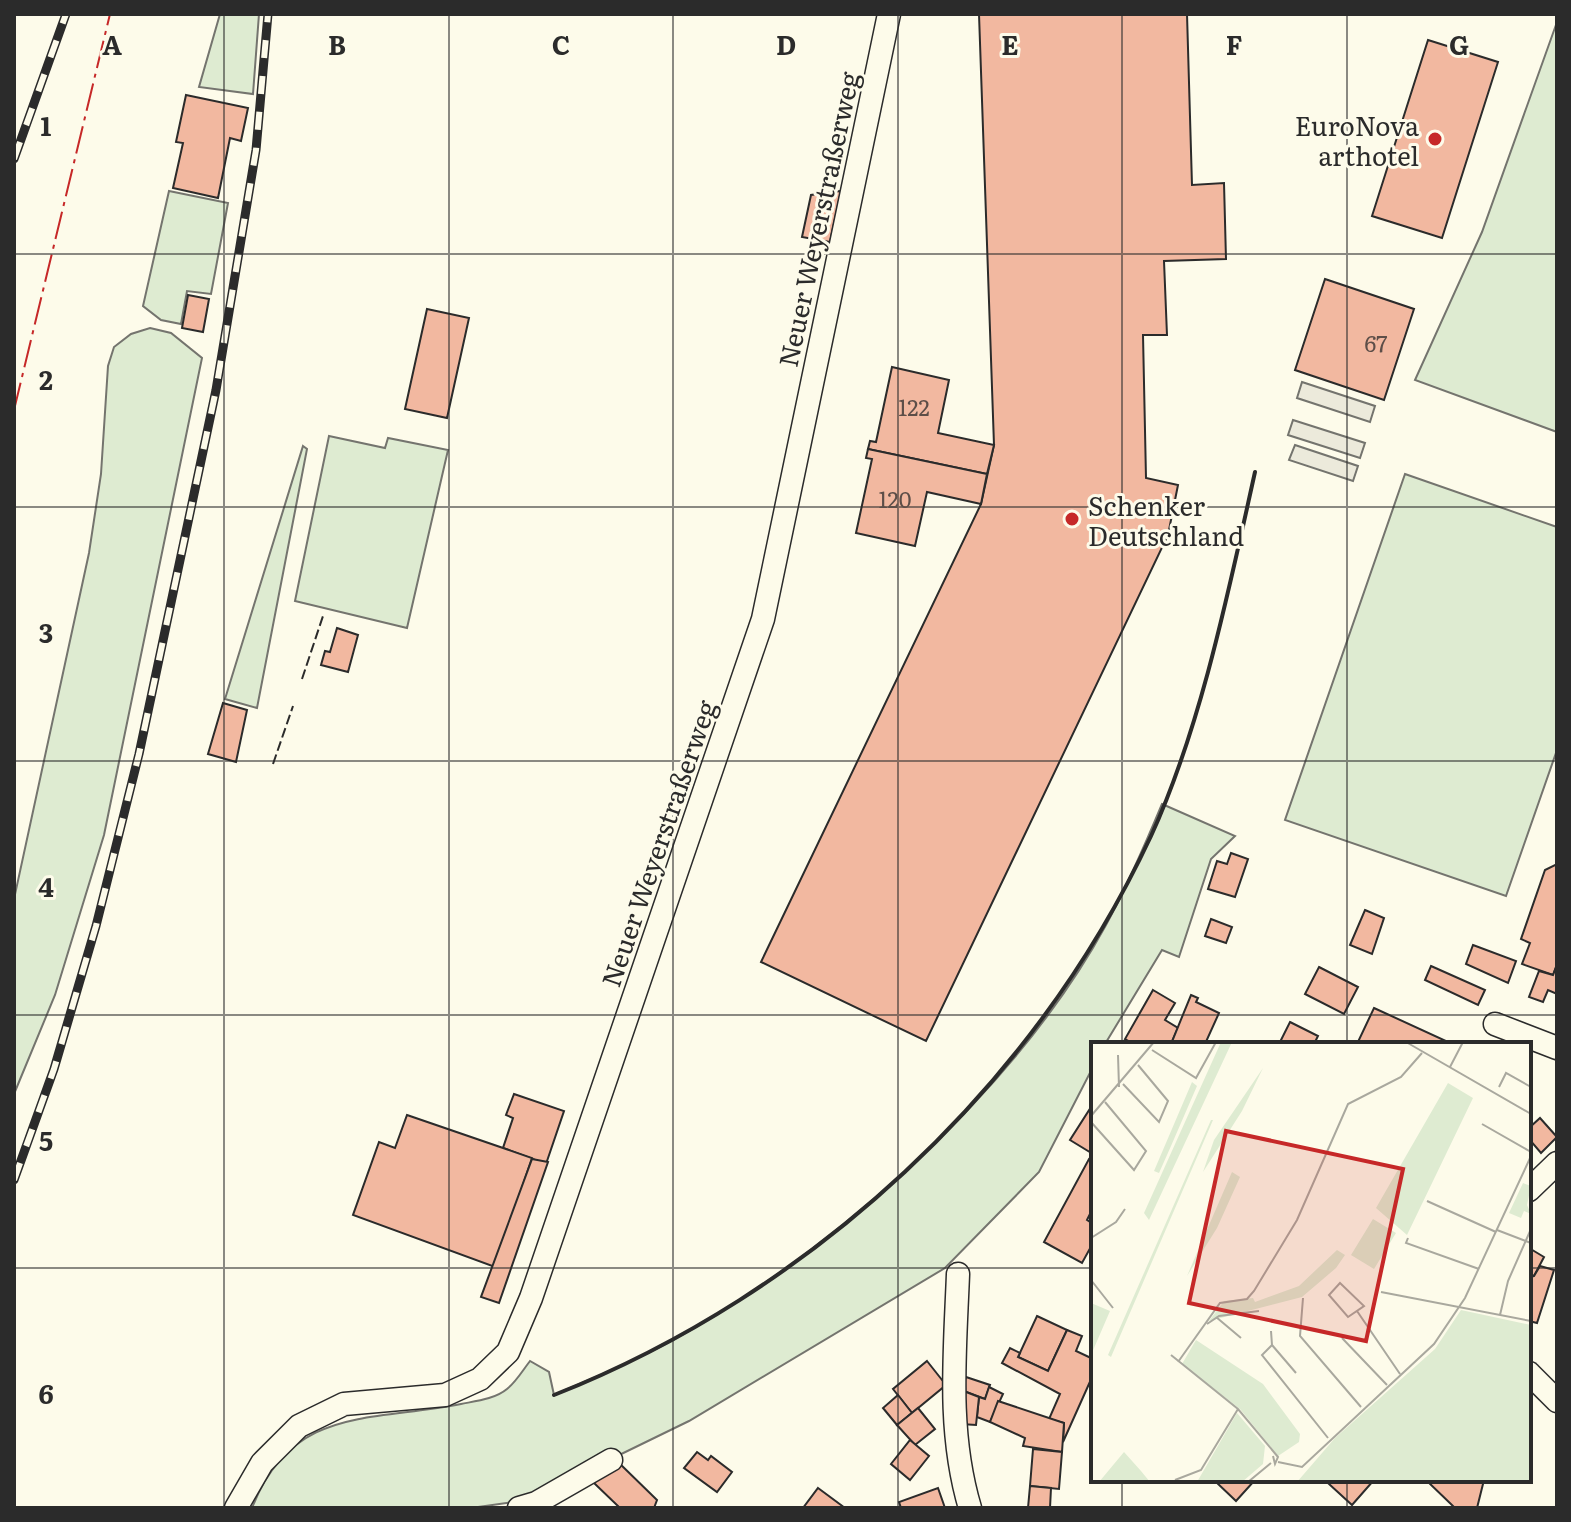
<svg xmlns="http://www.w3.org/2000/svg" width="1571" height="1522" viewBox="0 0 1571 1522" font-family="Literata,serif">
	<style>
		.green { fill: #deebd1; stroke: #74746e; stroke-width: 2 }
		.parking { fill: #eceadb; stroke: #74746e; stroke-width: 2 }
		.building { fill: #f2b8a0; stroke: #2b2b2b; stroke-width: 2 }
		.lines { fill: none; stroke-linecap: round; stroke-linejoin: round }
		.minor-casing { stroke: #2b2b2b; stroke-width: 25 }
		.minor { stroke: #fdfbea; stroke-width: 22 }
		.rail-casing { stroke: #2b2b2b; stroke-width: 9 }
		.rail { stroke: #fdfbea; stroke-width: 6; stroke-dasharray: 18; stroke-linecap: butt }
		.fence { stroke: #2b2b2b; stroke-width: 2; stroke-dasharray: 10 4; stroke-linecap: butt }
		.wall { stroke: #2b2b2b; stroke-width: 4 }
		.power { stroke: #c62828; stroke-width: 2; stroke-dasharray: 28 6 4 6; stroke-linecap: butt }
		.grid { fill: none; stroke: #2b2b2b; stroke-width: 2; stroke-opacity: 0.55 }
		.poi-dot { fill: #c62828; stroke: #fdfbea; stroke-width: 3 }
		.labels { text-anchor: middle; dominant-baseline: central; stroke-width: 6; stroke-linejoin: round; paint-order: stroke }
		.number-label { font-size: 22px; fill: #5d4e48 }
		.poi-label { font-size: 26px; fill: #2b2b2b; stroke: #fdfbea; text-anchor: end }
		.street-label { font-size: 26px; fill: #2b2b2b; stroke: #fdfbea }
		.inset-road { fill: none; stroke: #a9a89e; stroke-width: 2 }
		.view { fill: #c62828; fill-opacity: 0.15; stroke: #c62828; stroke-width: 4 }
		.inset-edge { fill: none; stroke: #2b2b2b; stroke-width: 4 }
		.grid-label { font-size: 26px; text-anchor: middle; font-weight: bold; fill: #2b2b2b; stroke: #fdfbea; stroke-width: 6; stroke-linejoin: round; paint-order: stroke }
	</style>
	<rect width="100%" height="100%" fill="#fdfbea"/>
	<g class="green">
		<polygon points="220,14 259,14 253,94 199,87"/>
		<polygon points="1557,22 1557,432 1415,380 1482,232"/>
		<polygon points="169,191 228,203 211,294 187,291 181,324 161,320 143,306"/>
		<polygon points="150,328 171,333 202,358 104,835 55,995 14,1094 14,899 89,553 101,474 108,366 114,347 131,334"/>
		<polygon points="329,436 385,448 388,438 448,450 407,628 295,601"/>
		<polygon points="303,446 307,449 257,708 225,699"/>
		<polygon points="1405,474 1557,527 1557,750 1506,896 1285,820"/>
		<path d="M 1162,804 L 1235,836 L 1211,859 L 1179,957 L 1162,950 L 1105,1044 L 1093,1044 L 1093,1067 L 1039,1172 L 945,1268 L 689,1421 L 527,1500 L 471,1508 L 252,1508 C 292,1405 371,1422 461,1404 C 476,1401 495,1399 507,1389 C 516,1382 523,1370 530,1361 L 549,1372 L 554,1395 C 595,1377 636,1361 675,1339 C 837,1249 1017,1088 1106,925 C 1127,886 1145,845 1162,804 Z"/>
	</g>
	<g class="parking">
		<polygon points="1302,382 1375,406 1370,422 1297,398"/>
		<polygon points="1293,420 1365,443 1360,458 1288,435"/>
		<polygon points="1295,445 1358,466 1353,481 1289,460"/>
	</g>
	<g class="building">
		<polygon points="979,14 1187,14 1192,185 1224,183 1226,259 1164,261 1167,335 1143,335 1146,478 1178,485 1168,535 926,1041 761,962 981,504 994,445"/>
		<polygon points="1428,40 1498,62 1442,238 1372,216"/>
		<polygon points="186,95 248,108 241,141 230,138 218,198 173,188 183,143 176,142"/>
		<polygon points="841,191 830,242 802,237 811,195"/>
		<polygon points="1325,279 1414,309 1384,400 1295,370"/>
		<polygon points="188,295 209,299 203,332 182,328"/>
		<polygon points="427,309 469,318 447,418 405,409"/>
		<polygon points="892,367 949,380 938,433 994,445 987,474 868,449 870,441 876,442"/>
		<polygon points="868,449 987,474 981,504 927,492 915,546 856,533 872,459 866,458"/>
		<polygon points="337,628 358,635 348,672 321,665 325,651 330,652"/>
		<polygon points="223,703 247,710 236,762 208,754"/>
		<polygon points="1231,853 1248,859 1235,897 1208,889 1217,861 1227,864"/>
		<polygon points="1557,864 1557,964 1553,975 1522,964 1530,943 1521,939 1545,870"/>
		<polygon points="1365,910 1384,918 1372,954 1350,945"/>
		<polygon points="1211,919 1232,927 1226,943 1205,936"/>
		<polygon points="1473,945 1516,961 1508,983 1466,964"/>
		<polygon points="1557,965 1557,994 1548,990 1543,1002 1529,997 1539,971 1553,975"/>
		<polygon points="1431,966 1485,990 1478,1005 1425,980"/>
		<polygon points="1319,967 1358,987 1344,1014 1305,994"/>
		<polygon points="1153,990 1175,1003 1165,1020 1178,1028 1171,1044 1134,1044 1125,1039"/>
		<polygon points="1191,995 1198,998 1196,1002 1219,1013 1205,1044 1171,1044"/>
		<polygon points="1374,1008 1446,1041 1445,1044 1357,1044"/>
		<polygon points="1290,1022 1318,1036 1314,1044 1279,1044"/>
		<polygon points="514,1094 564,1111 546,1164 503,1148 513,1118 506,1115"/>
		<polygon points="1093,1104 1093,1154 1070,1140"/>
		<polygon points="407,1115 532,1158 495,1267 353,1215 379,1142 395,1148"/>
		<polygon points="1540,1118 1557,1137 1541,1153 1529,1139 1529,1128"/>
		<polygon points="532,1159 548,1162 499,1303 481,1297"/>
		<polygon points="1089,1159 1093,1161 1093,1208 1087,1220 1093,1224 1093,1243 1082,1263 1044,1242"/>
		<polygon points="1529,1248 1544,1257 1534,1276 1529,1274"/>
		<polygon points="1540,1266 1554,1270 1537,1323 1529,1321 1529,1277 1534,1276"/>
		<polygon points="1037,1316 1067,1330 1048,1371 1018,1357"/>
		<polygon points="1067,1330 1082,1336 1076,1351 1091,1358 1093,1375 1063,1442 1064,1423 1049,1419 1060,1394 1002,1363 1010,1348 1020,1353 1018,1357 1048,1371"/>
		<polygon points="927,1361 946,1385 912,1413 893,1389"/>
		<polygon points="966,1377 990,1385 985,1399 961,1390"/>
		<polygon points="989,1387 1003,1394 990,1422 977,1417 979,1397 985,1399"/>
		<polygon points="961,1390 979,1397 976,1425 961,1424"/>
		<polygon points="898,1395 912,1413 897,1425 883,1408"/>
		<polygon points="998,1401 1064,1423 1062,1452 1023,1446 1025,1438 990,1422"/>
		<polygon points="918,1408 935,1429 915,1445 897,1425"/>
		<polygon points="910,1440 929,1456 910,1480 891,1464"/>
		<polygon points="1033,1449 1062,1452 1059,1489 1030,1486"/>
		<polygon points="697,1452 708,1460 711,1456 732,1472 717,1492 684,1468"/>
		<polygon points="616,1460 657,1500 654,1508 620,1508 594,1483"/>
		<polygon points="1218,1480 1255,1480 1236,1501 1216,1482"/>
		<polygon points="1333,1480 1374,1480 1352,1505 1329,1484"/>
		<polygon points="1426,1480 1484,1480 1477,1508 1455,1508"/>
		<polygon points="1030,1486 1051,1488 1050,1508 1028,1508"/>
		<polygon points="818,1488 845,1508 803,1508"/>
		<polygon points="938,1488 945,1508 901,1508 899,1502"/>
	</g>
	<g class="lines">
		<defs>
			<g id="minor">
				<polyline points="1495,1024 1557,1048"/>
				<polyline points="1529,1190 1557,1163"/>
				<path d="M 958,1274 C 955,1353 947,1431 970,1508"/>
				<polyline points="1529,1373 1557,1401"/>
				<polyline points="236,1508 262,1463 299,1426 344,1404 445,1395 480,1379 508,1352 531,1298 763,619 889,14"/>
				<polyline points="519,1508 536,1503 611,1460"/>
			</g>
		</defs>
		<use href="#minor" class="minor-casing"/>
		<use href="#minor" class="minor"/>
		<defs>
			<g id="rail">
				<polyline points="14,159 66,14"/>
				<polyline points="14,1180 54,1069 96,926 139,754 216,390 256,150 268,14"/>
			</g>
		</defs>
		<use href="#rail" class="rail-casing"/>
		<use href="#rail" class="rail"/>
		<g class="fence">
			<polyline points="302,679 324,613"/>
			<polyline points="273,764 293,706"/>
		</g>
		<path class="wall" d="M 554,1395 C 812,1293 1033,1088 1151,836 C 1201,727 1229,589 1255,472"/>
		<polyline class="power" points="14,410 110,14"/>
	</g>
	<path class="grid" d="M 224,14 L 224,1508M 449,14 L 449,1508M 673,14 L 673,1508M 898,14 L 898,1508M 1122,14 L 1122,1044M 1347,14 L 1347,1044M 14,254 L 1557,254M 14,507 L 1557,507M 14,761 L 1557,761M 14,1015 L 1557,1015M 14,1268 L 1093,1268M 1529,1268 L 1557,1268M 1122,1480 L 1122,1508M 1347,1480 L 1347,1508"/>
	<g class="poi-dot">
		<circle cx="1435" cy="139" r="8"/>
		<circle cx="1072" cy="519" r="8"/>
	</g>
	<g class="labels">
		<g class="number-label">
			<text x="1376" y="342">67</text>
			<text x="914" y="406">122</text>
			<text x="895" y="498">120</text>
		</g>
		<g class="poi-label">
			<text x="1419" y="124">EuroNova<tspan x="1419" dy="30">arthotel</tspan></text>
			<text x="1088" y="504" text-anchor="start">Schenker<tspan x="1088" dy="30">Deutschland</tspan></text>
		</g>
		<g class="street-label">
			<text transform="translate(817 219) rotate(-78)">Neuer Weyerstraßerweg</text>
			<text transform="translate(657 843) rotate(-71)">Neuer Weyerstraßerweg</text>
		</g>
	</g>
	<g transform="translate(1091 1042)">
		<rect width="440" height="440" fill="#fdfbea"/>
		<path d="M 130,0 L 141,0 L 58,178 L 53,171 ZM 172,26 L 151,69 L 112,130 L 123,98 ZM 101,40 L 106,44 L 80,104 L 68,131 L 63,129 ZM 357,41 L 382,56 L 316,193 L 285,166 ZM 122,78 L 20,315 L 17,313 L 120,78 ZM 141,130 L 149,135 L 126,186 L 96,234 ZM 432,141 L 440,144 L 436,163 L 440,172 L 433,169 L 430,176 L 418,171 ZM 282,177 L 305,191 L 283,227 L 260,213 ZM 246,208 L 254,213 L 245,226 L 211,255 L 118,279 L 133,259 L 162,256 L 164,260 L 208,244 ZM 0,261 L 19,269 L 0,313 ZM 370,268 L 440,283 L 440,440 L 206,440 L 244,396 L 344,307 ZM 105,298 L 172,342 L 209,392 L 208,400 L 187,414 L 149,367 L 91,322 ZM 146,371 L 174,404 L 172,422 L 151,440 L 106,440 ZM 33,410 L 50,429 L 59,440 L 8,440 Z" fill="#deebd1"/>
		<path class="inset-road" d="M 315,0 L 440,72M 61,8 L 105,36 L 125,0M 27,13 L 28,45M 359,25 L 372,0M 32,42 L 68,80 L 77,59 L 47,23M 408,45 L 415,31 L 440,45M 0,74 L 63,0M 0,80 L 43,128 L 55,109 L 14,60M 391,82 L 440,110M 336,159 L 405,190M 406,188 L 440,201M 0,196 L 25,180 L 34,167M 317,196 L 315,201 L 388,227M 0,238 L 22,266M 249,241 L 273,264 L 257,275 L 238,253 ZM 290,250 L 440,279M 212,256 L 209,294 L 270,365M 266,269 L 309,332M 409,273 L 417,239 L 440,187M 125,275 L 150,296M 116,282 L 128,274 L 168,269M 180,289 L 181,303 L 205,331M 251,296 L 296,343M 181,303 L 171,313 L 237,396M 80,313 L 147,367 L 187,415 L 184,422 L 182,414M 87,320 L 129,261 L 156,257 L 163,249 L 206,178 L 257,62 L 310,35 L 331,11M 187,420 L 211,425 L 343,302 L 374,256 L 440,114M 84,438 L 110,428 L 147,367M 157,440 L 180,421"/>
		<path class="view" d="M 135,89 L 312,127 L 275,299 L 98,261 Z"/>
		<rect width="440" height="440" class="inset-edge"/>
	</g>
	<g class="grid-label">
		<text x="112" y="55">A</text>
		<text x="337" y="55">B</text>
		<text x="561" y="55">C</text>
		<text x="786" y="55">D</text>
		<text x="1010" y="55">E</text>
		<text x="1234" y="55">F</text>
		<text x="1459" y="55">G</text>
		<text x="46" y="136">1</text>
		<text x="46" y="390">2</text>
		<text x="46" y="643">3</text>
		<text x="46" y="897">4</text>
		<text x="46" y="1151">5</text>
		<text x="46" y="1404">6</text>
	</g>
	<rect width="1571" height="1522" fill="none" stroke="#2b2b2b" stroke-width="32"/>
</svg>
